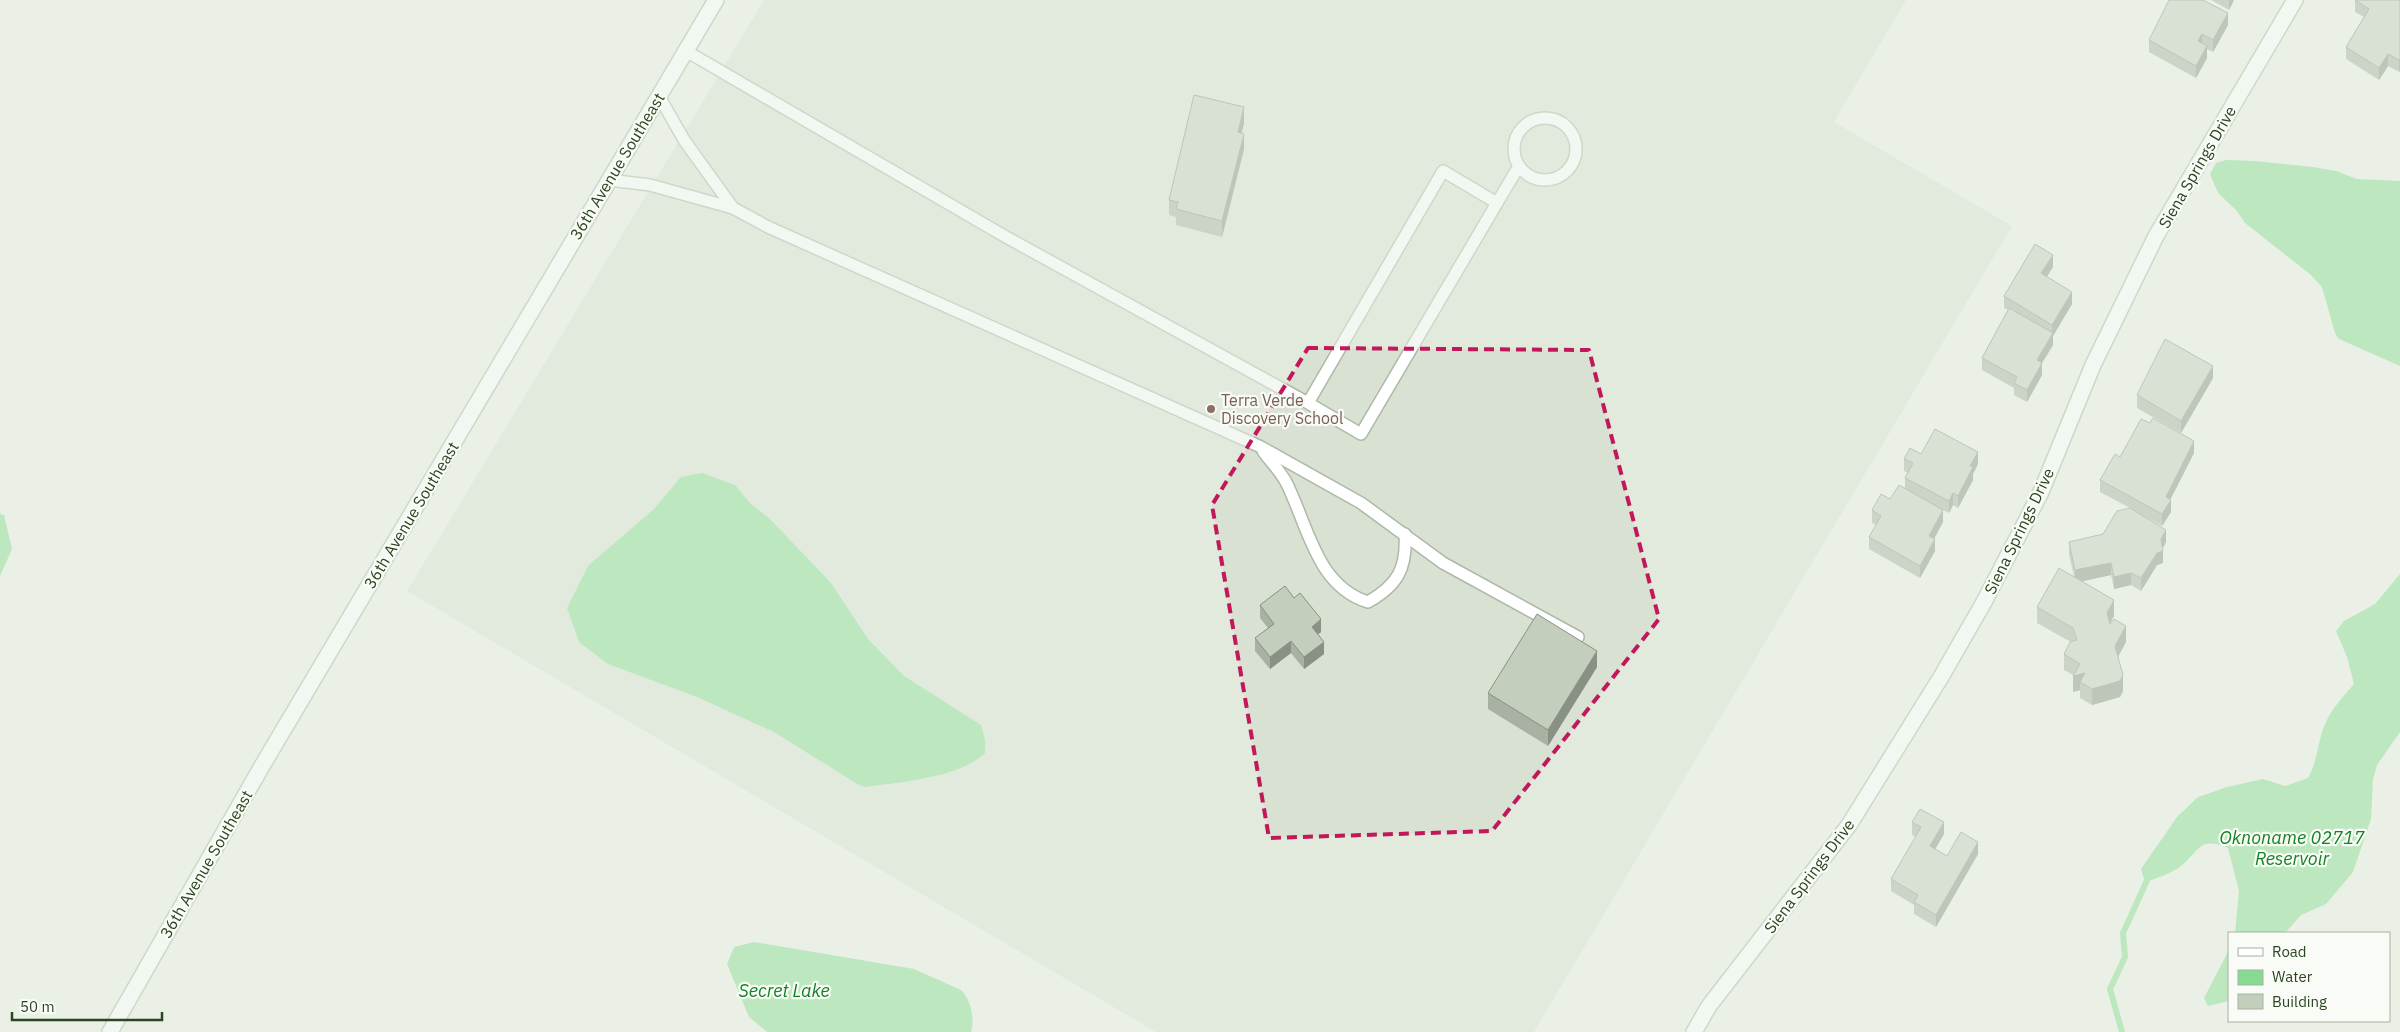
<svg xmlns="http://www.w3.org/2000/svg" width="2400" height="1032" viewBox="0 0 2400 1032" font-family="'IBM Plex Sans',sans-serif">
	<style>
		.built { fill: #d9e1d3 }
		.water { fill: #87db91 }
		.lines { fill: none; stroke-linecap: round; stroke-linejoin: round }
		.stream { stroke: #87db91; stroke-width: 6 }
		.service-casing { stroke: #adb9a6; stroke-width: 14 }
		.minor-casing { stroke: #adb9a6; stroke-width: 18 }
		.service { stroke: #fff; stroke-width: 11 }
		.minor { stroke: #fff; stroke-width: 15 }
		.wall { fill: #a9b1a2 }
		.shaded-wall { fill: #899084 }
		.building { fill: #c4cebc; stroke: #899084 }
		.marked { fill: none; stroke: #c2185b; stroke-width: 4; stroke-dasharray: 10 6; stroke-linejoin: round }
		.education-dot { fill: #8d6e63; stroke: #f9fbf6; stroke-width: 2 }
		.labels { text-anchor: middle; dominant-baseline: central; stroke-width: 4.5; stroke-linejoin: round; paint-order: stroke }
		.street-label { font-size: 16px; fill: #2c4521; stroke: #f9fbf6 }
		.education-label { font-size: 16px; fill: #785e54; stroke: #f9fbf6; text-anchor: start }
		.water-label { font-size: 18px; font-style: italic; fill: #128322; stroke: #f9fbf6 }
	</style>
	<rect width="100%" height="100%" fill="#eaf0e5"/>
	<polygon class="built" points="764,0 1906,0 1834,122 2012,226 1534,1032 1156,1032 407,591"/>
	<g class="water">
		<polygon points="2226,160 2255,161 2313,167 2336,171 2357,179 2400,181 2400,366 2339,339 2335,333 2322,287 2311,275 2245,223 2237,211 2218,193 2210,174 2216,163"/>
		<path d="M 702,473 L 735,485 L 750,503 L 770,519 L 831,583 L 868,639 L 904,676 L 981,725 L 985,740 L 985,753 C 960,778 899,782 865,787 L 859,785 L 774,732 L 697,697 L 608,664 L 579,642 L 567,608 L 588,566 L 654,509 L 681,477 Z"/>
		<polygon points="0,514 4,515 12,549 0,576"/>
		<path d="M 2400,574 L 2400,732 L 2377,765 L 2373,779 L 2371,819 L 2353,872 L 2326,904 L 2301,915 L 2285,933 L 2235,933 L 2239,891 L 2228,848 C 2200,836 2200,850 2181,866 C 2171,874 2157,878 2145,882 L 2141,869 L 2177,817 L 2198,797 L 2227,787 L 2263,779 L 2285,786 L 2308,778 C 2318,761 2317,741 2326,722 C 2332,708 2344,696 2354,684 L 2347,657 L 2336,631 L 2344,621 L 2375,604 Z"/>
		<path d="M 754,942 L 914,969 L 961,990 C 971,1000 975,1019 971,1032 L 767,1032 L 749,1017 L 727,964 L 734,947 Z"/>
		<polygon points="2229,950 2229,1001 2208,1006 2204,998"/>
	</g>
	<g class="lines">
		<polyline class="stream" points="2122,1032 2110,989 2125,957 2123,933 2149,876"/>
		<defs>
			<g id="service">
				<polyline points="686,51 1006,237 1308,403 1443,171 1497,203 1361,434 1308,403"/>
				<polyline points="659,96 684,140 733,208"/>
				<circle cx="1545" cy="149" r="31"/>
				<polyline points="609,180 650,185 733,208 768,227 1261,447 1361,503 1443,563 1578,637"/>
				<polyline points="1497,203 1519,166"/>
				<path d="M 1263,451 C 1270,461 1280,471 1286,482 C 1308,525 1316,586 1368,602 C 1398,585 1407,568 1405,534"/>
			</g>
			<g id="minor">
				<polyline points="110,1032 262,766 716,0"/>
				<polyline points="1694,1032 1709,1006 1849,825 1941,677 1984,602 2041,492 2093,365 2156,236 2295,0"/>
			</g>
		</defs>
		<use href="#service" class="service-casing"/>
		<use href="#minor" class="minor-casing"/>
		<use href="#service" class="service"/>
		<use href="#minor" class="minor"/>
	</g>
	<g class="wall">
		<polygon points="2211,0 2234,0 2229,10"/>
		<polygon points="2355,0 2400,0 2399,72 2388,66 2379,80 2346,59 2346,47 2364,17 2355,12"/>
		<polygon points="2228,25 2213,52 2207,49 2207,58 2196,78 2149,52 2149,40"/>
		<polygon points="1244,123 1241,133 1244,149 1222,237 1176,225 1176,217 1169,215 1169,200"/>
		<polygon points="2053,267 2047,277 2072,304 2053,336 2053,345 2042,363 2042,375 2027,402 2014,395 2014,388 1982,370 1982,358 2008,310 2004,308 2004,296"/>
		<polygon points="2213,378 2181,433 2137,408 2137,395"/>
		<polygon points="2194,453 2170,500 2171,512 2162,526 2142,515 2166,542 2163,548 2163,563 2157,565 2141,591 2131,585 2114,589 2111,575 2082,581 2114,616 2110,623 2126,642 2118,657 2123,691 2120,697 2092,705 2080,698 2080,690 2073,692 2073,675 2064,670 2064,654 2071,642 2037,623 2037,607 2074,577 2069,554 2069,542 2103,534 2130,508 2100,492 2100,480 2120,457"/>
		<polygon points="1921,454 1978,464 1973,474 1973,480 1958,508 1953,505 1949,513 1935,506 1943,522 1934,539 1935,551 1920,578 1869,549 1869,537 1876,525 1872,523 1872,510 1890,499 1905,489 1905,478 1908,473 1904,471 1904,459"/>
		<polygon points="1294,598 1321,632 1318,634 1324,654 1304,669 1291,653 1270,669 1255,651 1255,638 1268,628 1260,618 1260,605"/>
		<polygon points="1597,667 1548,746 1488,709 1488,693"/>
		<polygon points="1912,822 1944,834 1935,849 1947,856 1978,854 1936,927 1914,914 1914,905 1891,891 1891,879 1916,837 1912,835"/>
	</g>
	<g class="shaded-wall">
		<polygon points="2229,0 2234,0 2229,10"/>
		<polygon points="2228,13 2228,25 2213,52 2213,40"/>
		<polygon points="2202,34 2202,46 2198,41"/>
		<polygon points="2207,46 2207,58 2196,78 2196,66"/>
		<polygon points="2388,54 2388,66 2379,80 2379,68"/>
		<polygon points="2400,59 2400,71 2399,72 2399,60"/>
		<polygon points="1244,107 1244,123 1238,148 1238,132"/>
		<polygon points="1244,134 1244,149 1222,237 1222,221"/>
		<polygon points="2053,255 2053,267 2041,285 2041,273"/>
		<polygon points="2072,292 2072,304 2053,336 2053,345 2042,363 2042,375 2027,402 2027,390 2037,360 2052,334 2052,325"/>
		<polygon points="2213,366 2213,378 2181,433 2181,421"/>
		<polygon points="2194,441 2194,453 2166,508 2171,500 2171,512 2162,526 2162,514 2166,497"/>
		<polygon points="1978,452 1978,464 1973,474 1973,480 1958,508 1958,496 1970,466"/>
		<polygon points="1953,493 1953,505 1949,513 1949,501"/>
		<polygon points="1943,510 1943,522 1929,548 1929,536"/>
		<polygon points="2166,530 2166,542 2161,551 2161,539"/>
		<polygon points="1935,539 1935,551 1920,578 1920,566"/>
		<polygon points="2163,551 2163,563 2157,565 2141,591 2141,578 2157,553"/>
		<polygon points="2111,563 2111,575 2075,583 2075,570"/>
		<polygon points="2131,573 2131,585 2114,589 2114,577"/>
		<polygon points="2114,600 2114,616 2107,629 2107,613"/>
		<polygon points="1321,619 1321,632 1312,639 1312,627"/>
		<polygon points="2126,626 2126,642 2115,662 2115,646"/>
		<polygon points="1291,641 1291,653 1270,669 1270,657"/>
		<polygon points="1324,642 1324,654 1304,669 1304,657"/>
		<polygon points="1597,651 1597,667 1548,746 1548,730"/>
		<polygon points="2085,673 2080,682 2080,690 2073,692 2073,676"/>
		<polygon points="2123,675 2123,691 2120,697 2092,705 2092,689"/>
		<polygon points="1944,822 1944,834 1930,858 1930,846"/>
		<polygon points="1978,842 1978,854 1936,927 1936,915"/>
	</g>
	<g class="building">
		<polygon points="2169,0 2203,0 2228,13 2213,40 2202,34 2198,41 2207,46 2196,66 2149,40"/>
		<polygon points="2355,0 2400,0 2400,59 2399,60 2388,54 2379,68 2346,47 2369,9"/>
		<polygon points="1194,95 1244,107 1238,132 1244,134 1222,221 1176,209 1178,202 1169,200"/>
		<polygon points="2035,244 2053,255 2041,273 2072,292 2052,325 2004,296"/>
		<polygon points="2009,308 2053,333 2037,360 2042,363 2027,390 2014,383 2017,377 1982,358"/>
		<polygon points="2165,339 2213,366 2181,421 2137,395"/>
		<polygon points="2153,418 2194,441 2166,497 2171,500 2162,514 2100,480 2115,454 2120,457 2141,419 2150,423"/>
		<polygon points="1935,429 1978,452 1970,466 1973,467 1958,496 1953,493 1949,501 1905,478 1913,463 1904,459 1910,448 1921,454"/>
		<polygon points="1899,485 1943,510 1929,536 1935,539 1920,566 1869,537 1881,516 1872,510 1881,494 1890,499"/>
		<polygon points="2130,508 2166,530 2161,539 2163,551 2157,553 2141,578 2131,573 2114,577 2111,563 2075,570 2069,542 2103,534 2117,511"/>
		<polygon points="2059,568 2114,600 2107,613 2110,624 2114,619 2126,626 2115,646 2123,675 2120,681 2092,689 2080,682 2085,673 2073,676 2080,664 2064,654 2070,642 2077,640 2073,628 2037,607"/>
		<polygon points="1285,586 1294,598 1300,593 1321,619 1312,627 1324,642 1304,657 1291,641 1270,657 1255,638 1274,624 1260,605"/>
		<polygon points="1537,614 1597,651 1548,730 1488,693"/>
		<polygon points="1920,809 1944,822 1930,846 1947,856 1961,832 1978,842 1936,915 1914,902 1918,895 1891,879 1921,827 1912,822"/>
	</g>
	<path d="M0 0H2400V1032H0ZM 1308,348 L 1589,350 L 1659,619 L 1492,831 L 1269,838 L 1212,505 Z" fill="#eaf0e5" fill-opacity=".55" fill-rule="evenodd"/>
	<path class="marked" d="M 1308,348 L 1589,350 L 1659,619 L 1492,831 L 1269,838 L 1212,505 Z"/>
	<circle class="education-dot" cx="1211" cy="409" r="5"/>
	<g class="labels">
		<g class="street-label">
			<text transform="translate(617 166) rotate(-59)">36th Avenue Southeast</text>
			<text transform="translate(2197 167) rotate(-60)">Siena Springs Drive</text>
			<text transform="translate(411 515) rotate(-59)">36th Avenue Southeast</text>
			<text transform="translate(2019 531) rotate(-64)">Siena Springs Drive</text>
			<text transform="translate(206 864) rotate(-60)">36th Avenue Southeast</text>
			<text transform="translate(1809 876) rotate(-53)">Siena Springs Drive</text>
		</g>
		<g class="education-label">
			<text x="1221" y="400">Terra Verde<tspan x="1221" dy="18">Discovery School</tspan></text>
		</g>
		<g class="water-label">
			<text x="2292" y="837">Oknoname 02717<tspan x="2292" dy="21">Reservoir</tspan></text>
			<text x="784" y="990">Secret Lake</text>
		</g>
	</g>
	<rect x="2228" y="932" width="162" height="90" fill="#f9fbf6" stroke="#a7b2a1"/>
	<rect x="2238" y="948" width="25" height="8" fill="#ffffff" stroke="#a7b2a1"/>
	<text x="2272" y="957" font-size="15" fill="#2c4521">Road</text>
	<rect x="2238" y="970" width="25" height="15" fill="#87db91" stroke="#a7b2a1"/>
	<text x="2272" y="982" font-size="15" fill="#2c4521">Water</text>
	<rect x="2238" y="994" width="25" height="15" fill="#c4cebc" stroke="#a7b2a1"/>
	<text x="2272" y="1007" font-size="15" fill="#2c4521">Building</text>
	<path d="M12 1012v8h150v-8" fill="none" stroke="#2c4521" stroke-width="2.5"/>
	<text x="20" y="1012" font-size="15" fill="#2c4521" stroke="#f9fbf6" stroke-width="4" paint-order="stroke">50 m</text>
</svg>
